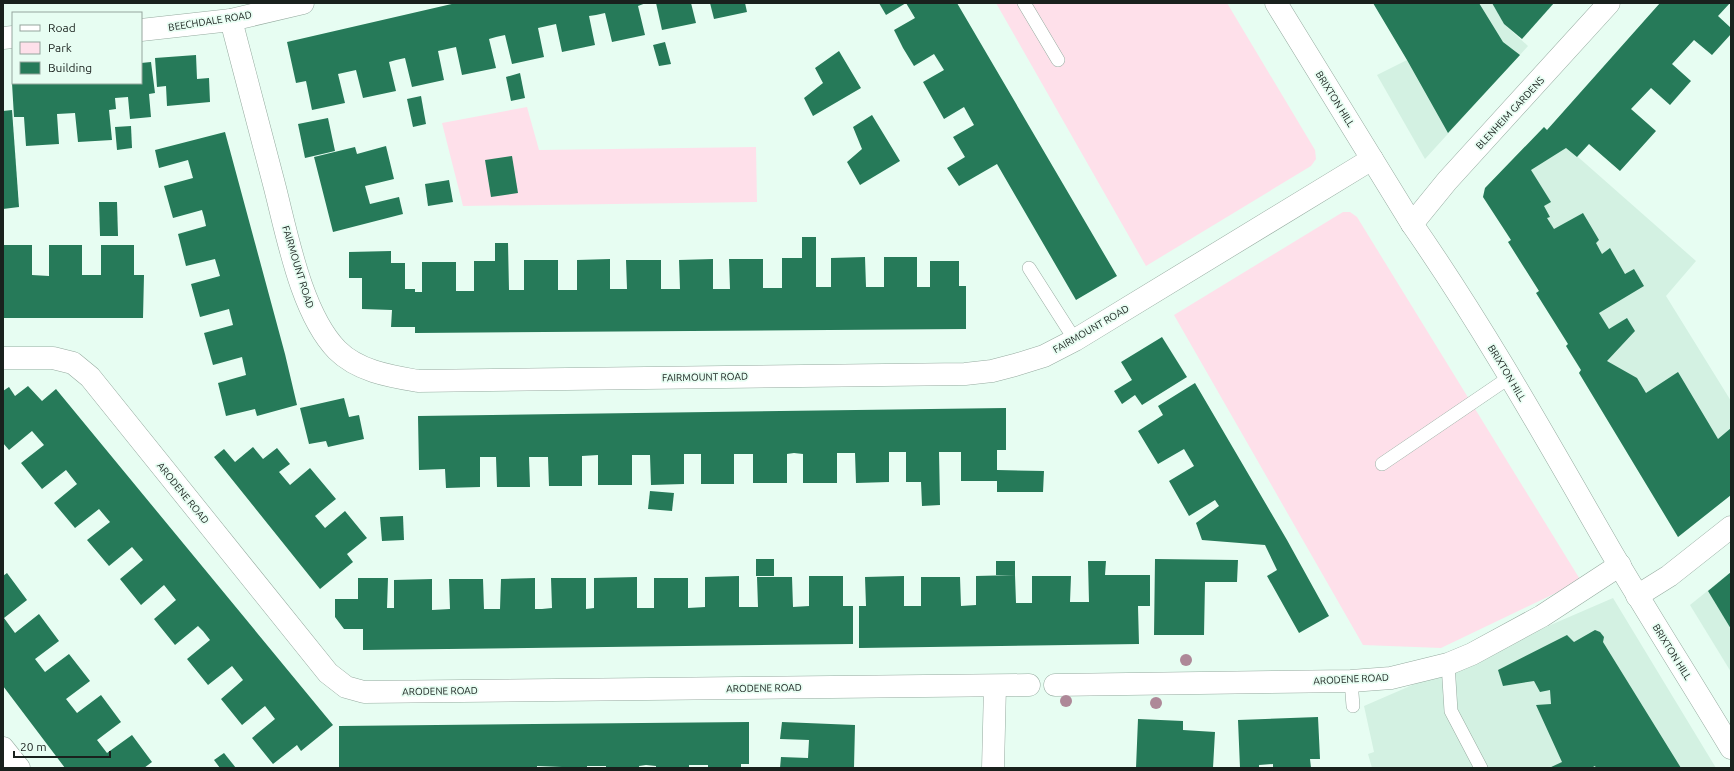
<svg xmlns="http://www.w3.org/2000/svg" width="1734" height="771" viewBox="0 0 1734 771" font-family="Ubuntu,sans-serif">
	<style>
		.built { fill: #d3f1e2 }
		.green { fill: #fee0ea }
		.building { fill: #267a59 }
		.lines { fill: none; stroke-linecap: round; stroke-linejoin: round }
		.service-casing { stroke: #96aba0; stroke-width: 14 }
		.minor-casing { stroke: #96aba0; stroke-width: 23 }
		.trunk-casing { stroke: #96aba0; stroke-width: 23 }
		.service { stroke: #fff; stroke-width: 13 }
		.minor { stroke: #fff; stroke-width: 22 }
		.trunk { stroke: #fff; stroke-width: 22 }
		.tree { fill: #ae8898 }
		.labels { text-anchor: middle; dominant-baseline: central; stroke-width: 3.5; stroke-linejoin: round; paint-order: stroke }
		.street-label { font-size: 10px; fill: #19211d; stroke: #e7fdf2 }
	</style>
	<rect width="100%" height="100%" fill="#e7fdf2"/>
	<g class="built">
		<polygon points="1466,3 1492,3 1504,24 1528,46 1425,159 1377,75 1407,60"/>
		<polygon points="1544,127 1696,261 1666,296 1731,401 1731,495 1678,537 1579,373 1581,370 1566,346 1568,344 1539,291 1508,242 1511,240 1483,197 1485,188"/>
		<polygon points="1731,572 1731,672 1690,605"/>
		<polygon points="1613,598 1716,768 1372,768 1368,754 1374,752 1364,706"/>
	</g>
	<g class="green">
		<polygon points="996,3 1227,3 1315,150 1316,159 1311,166 1146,266"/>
		<polygon points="527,107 539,150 756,147 757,202 463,206 442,123"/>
		<polygon points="1343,212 1350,212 1357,217 1581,581 1441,648 1363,645 1174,315"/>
	</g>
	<g class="building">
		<polygon points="456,3 646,3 638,6 645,35 612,42 605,13 596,15 589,16 595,45 562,52 556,24 538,28 544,57 512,64 505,35 496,37 489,39 496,68 462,75 456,47 438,51 444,80 412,87 405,58 396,60 389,62 396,91 363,98 356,70 338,74 345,103 312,110 306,81 296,83 287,42"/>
		<polygon points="656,3 691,3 696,23 662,30"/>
		<polygon points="710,3 745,3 747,12 714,19"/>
		<polygon points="879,3 906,3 886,15"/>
		<polygon points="906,3 957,3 1117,276 1076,300 997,164 959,186 947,168 965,157 953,137 974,125 964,107 944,119 923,82 944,70 934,54 914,66 903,48 894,30 915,18"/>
		<polygon points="1373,3 1479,3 1503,42 1520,55 1448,133 1407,60"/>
		<polygon points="1492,3 1554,3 1522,39 1504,24"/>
		<polygon points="1660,3 1730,3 1718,16 1731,28 1731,34 1712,55 1694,40 1672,64 1691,81 1670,105 1651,88 1631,109 1656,131 1620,171 1589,144 1577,157 1566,148 1531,170 1551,202 1544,206 1550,217 1547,218 1554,229 1583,213 1599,240 1596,243 1602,254 1610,248 1625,274 1634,269 1644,286 1599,313 1609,329 1627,318 1635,331 1607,361 1637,378 1646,393 1678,372 1718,439 1731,428 1731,495 1678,537 1579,373 1581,370 1566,346 1568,344 1536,293 1539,291 1508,242 1511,240 1483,197 1485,188 1544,127 1547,130"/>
		<polygon points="665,42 671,64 659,66 653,45"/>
		<polygon points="839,51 861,88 813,116 804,98 823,83 815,68"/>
		<polygon points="196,55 197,79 209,78 210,102 167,106 166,86 157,87 155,58"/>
		<polygon points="151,62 155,93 149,94 151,117 130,119 128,97 115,98 116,109 109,110 112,140 78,142 75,113 57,114 59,144 26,146 24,117 14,117 12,83 141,83 141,63"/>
		<polygon points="520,73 525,98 511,101 506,77"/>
		<polygon points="421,96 426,124 413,127 407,99"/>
		<polygon points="12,110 19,207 3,209 3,111"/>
		<polygon points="872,115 900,161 860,185 847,162 862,149 853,127"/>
		<polygon points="328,118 335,151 305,158 298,124"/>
		<polygon points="131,126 132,148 117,150 115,127"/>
		<polygon points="225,132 285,354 297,405 257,416 255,409 226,416 218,383 246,375 242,357 213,365 204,333 233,325 229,309 200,317 191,284 220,276 215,259 186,266 178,234 206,226 204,217 202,210 173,218 164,186 193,178 188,160 159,168 155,150"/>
		<polygon points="386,146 394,179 365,186 368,197 370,204 399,197 403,214 333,232 314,157 355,147 357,154"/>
		<polygon points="512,156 518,193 491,197 485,160"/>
		<polygon points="449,180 453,202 428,206 425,184"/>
		<polygon points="99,202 117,202 118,236 100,236"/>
		<polygon points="802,237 816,237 816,287 831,287 831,258 865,257 866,287 884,287 884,257 917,257 917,287 930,287 930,261 959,261 959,286 966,286 966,329 415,333 415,327 391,327 392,310 362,309 362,278 349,278 349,252 391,251 391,263 405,263 405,289 415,289 415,292 422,292 422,262 456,262 456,291 474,291 474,261 495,261 495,243 508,243 509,290 524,290 524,260 558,260 558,290 577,290 577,260 610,259 610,289 627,289 626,260 661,260 661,289 680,289 679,260 713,259 713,289 730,289 729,259 763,259 763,288 782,288 782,258 802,258"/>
		<polygon points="3,245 32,245 32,275 49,276 49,245 82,245 82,275 101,275 101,245 134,245 134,275 144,275 143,318 3,318"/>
		<polygon points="1162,337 1187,377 1142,405 1135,395 1122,404 1114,391 1132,380 1121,362"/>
		<polygon points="1195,383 1287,540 1329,616 1299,633 1267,576 1277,570 1265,545 1202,540 1196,523 1219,506 1215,500 1189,516 1169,481 1194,466 1184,449 1158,464 1138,431 1163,415 1158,406"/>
		<polygon points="28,386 42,401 56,389 333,725 301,751 297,745 273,764 252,738 275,719 265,706 242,725 221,699 243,680 232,666 208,685 187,659 210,640 203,631 198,626 175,645 154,619 176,600 164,585 141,605 120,579 143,560 132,547 109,566 87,540 110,522 99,509 75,528 54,503 77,484 66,470 42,489 21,463 44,445 32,431 9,450 3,443 3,391 9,387 15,396"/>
		<polygon points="344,398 349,417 359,415 364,439 328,447 326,441 309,444 300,408"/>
		<polygon points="1006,408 1006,450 997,450 997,470 1044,471 1043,492 997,492 997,481 961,481 961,452 939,452 940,505 922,506 921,482 906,482 906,452 889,452 889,482 856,483 855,453 837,453 837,483 803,483 803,454 794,453 787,454 787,483 753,483 753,454 734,454 734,484 701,484 701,454 684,454 684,484 651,485 650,455 632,455 632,485 598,485 598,455 582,456 582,486 549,486 548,457 529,457 530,487 497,487 496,457 480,457 480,487 446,488 445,469 419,470 418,416"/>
		<polygon points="253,447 263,459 277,448 290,464 279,472 290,485 310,468 336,499 315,516 325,528 345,511 367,538 347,554 353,562 320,589 214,457 224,449 235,462"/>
		<polygon points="650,491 674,493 672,511 648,509"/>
		<polygon points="403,516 404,540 382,541 380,517"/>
		<rect x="756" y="559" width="18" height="17"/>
		<polygon points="1155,559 1238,560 1237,582 1205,582 1204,635 1154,635"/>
		<rect x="996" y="561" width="19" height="14"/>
		<polygon points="1088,561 1106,561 1105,575 1150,575 1150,606 1138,606 1139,644 859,648 859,606 866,606 865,577 904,576 904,606 921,606 921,577 960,577 961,606 976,605 976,576 1015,575 1016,603 1032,603 1032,576 1071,576 1070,602 1089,602"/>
		<polygon points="1731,572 1731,629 1708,591"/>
		<polygon points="7,573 27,600 4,618 15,633 39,614 59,641 35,659 45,672 69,654 90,681 66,699 77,713 101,695 121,722 97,740 107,753 132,735 152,762 144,768 65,768 3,686 3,576"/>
		<polygon points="739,576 739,607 758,607 757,577 792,577 793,607 809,606 809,576 843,576 843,606 853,606 853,644 363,650 363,629 344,629 335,617 335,599 358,599 358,578 388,578 387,608 394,608 394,580 432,579 432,610 450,609 449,579 483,579 484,609 500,609 501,579 535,578 535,609 542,609 552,608 551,578 586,578 586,609 594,608 594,578 637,577 637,608 654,608 654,578 688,578 688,608 705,607 705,577"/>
		<polygon points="1595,630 1600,632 1604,637 1603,642 1681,768 1596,768 1595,766 1591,768 1549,768 1562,762 1536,705 1551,704 1550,690 1540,692 1534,681 1503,686 1498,670 1567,635 1574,642"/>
		<polygon points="1318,717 1320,759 1310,759 1311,768 1273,768 1273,764 1259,765 1259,768 1240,768 1238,720"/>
		<polygon points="1138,719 1183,721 1183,730 1215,732 1213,768 1136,768"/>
		<polygon points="749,722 749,764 741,764 741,768 708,768 708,765 689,765 689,768 656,768 656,766 646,765 639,766 639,768 606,768 606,766 587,766 587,768 537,766 537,768 339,768 339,726"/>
		<polygon points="782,722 855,725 854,768 780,768 781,757 808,758 809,740 780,739"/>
		<polygon points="224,753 236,768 220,768 214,760"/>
	</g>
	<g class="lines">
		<defs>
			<g id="service">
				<polyline points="1024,3 1058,60"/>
				<polyline points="1029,268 1075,340"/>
				<polyline points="1382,464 1510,377"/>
				<polyline points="1448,664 1451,711 1481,768"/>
				<polyline points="1351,681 1353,706"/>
			</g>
			<g id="minor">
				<path d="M 231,20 C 245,75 260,129 274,184 C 287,234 301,313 337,350 C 358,371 389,376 418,381 L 965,374 L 992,371 L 1015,365 L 1044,356 L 1075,340 L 1372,159"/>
				<polyline points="141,30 231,20 303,3"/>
				<polyline points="3,38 13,37"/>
				<polyline points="1412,224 1447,181 1609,3"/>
				<polyline points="3,358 53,358 73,363 90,377 328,673 346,687 364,692 1029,685"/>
				<polyline points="1637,596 1669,576 1731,527"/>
				<polyline points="1055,685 1351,681 1391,678 1448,664 1472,654 1542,616 1620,565"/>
				<polyline points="3,748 19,768"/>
				<polyline points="993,768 995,686"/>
			</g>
			<path id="trunk" d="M 1276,3 L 1412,224 C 1485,329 1548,442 1612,553 C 1651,619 1692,683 1731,748"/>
		</defs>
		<use href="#service" class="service-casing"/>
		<use href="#minor" class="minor-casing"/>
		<use href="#trunk" class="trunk-casing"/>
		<use href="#service" class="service"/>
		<use href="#minor" class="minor"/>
		<use href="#trunk" class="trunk"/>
	</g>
	<g class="tree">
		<circle cx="1186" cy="660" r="6"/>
		<circle cx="1066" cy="701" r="6"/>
		<circle cx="1156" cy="703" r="6"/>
	</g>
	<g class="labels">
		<g class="street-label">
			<text transform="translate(210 21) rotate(-9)">BEECHDALE ROAD</text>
			<text transform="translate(1335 99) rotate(58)">BRIXTON HILL</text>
			<text transform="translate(1510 113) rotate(-47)">BLENHEIM GARDENS</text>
			<text transform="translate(298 267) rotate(73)">FAIRMOUNT ROAD</text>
			<text transform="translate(1091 329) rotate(-30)">FAIRMOUNT ROAD</text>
			<text transform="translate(1507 373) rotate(59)">BRIXTON HILL</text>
			<text transform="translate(705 377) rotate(-1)">FAIRMOUNT ROAD</text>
			<text transform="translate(183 493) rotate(51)">ARODENE ROAD</text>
			<text transform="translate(1672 652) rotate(58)">BRIXTON HILL</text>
			<text transform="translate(1351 679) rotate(-3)">ARODENE ROAD</text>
			<text transform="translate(764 688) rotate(-1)">ARODENE ROAD</text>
			<text transform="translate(440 691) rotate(-1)">ARODENE ROAD</text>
		</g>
	</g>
	<rect width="1734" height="771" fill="none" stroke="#19211d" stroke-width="8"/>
	<rect x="12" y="12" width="130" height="72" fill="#e7fdf2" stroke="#95a59d"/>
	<rect x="20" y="25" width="20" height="6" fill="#ffffff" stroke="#95a59d"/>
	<text x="48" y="32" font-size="12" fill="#19211d">Road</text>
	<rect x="20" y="42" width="20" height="12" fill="#fee0ea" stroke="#95a59d"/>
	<text x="48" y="52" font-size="12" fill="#19211d">Park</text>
	<rect x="20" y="62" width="20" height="12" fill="#267a59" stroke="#95a59d"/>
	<text x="48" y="72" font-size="12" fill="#19211d">Building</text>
	<path d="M14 751v6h96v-6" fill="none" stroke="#19211d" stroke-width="2"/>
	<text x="20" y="751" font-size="12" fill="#19211d" stroke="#e7fdf2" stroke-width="3" paint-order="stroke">20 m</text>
</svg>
